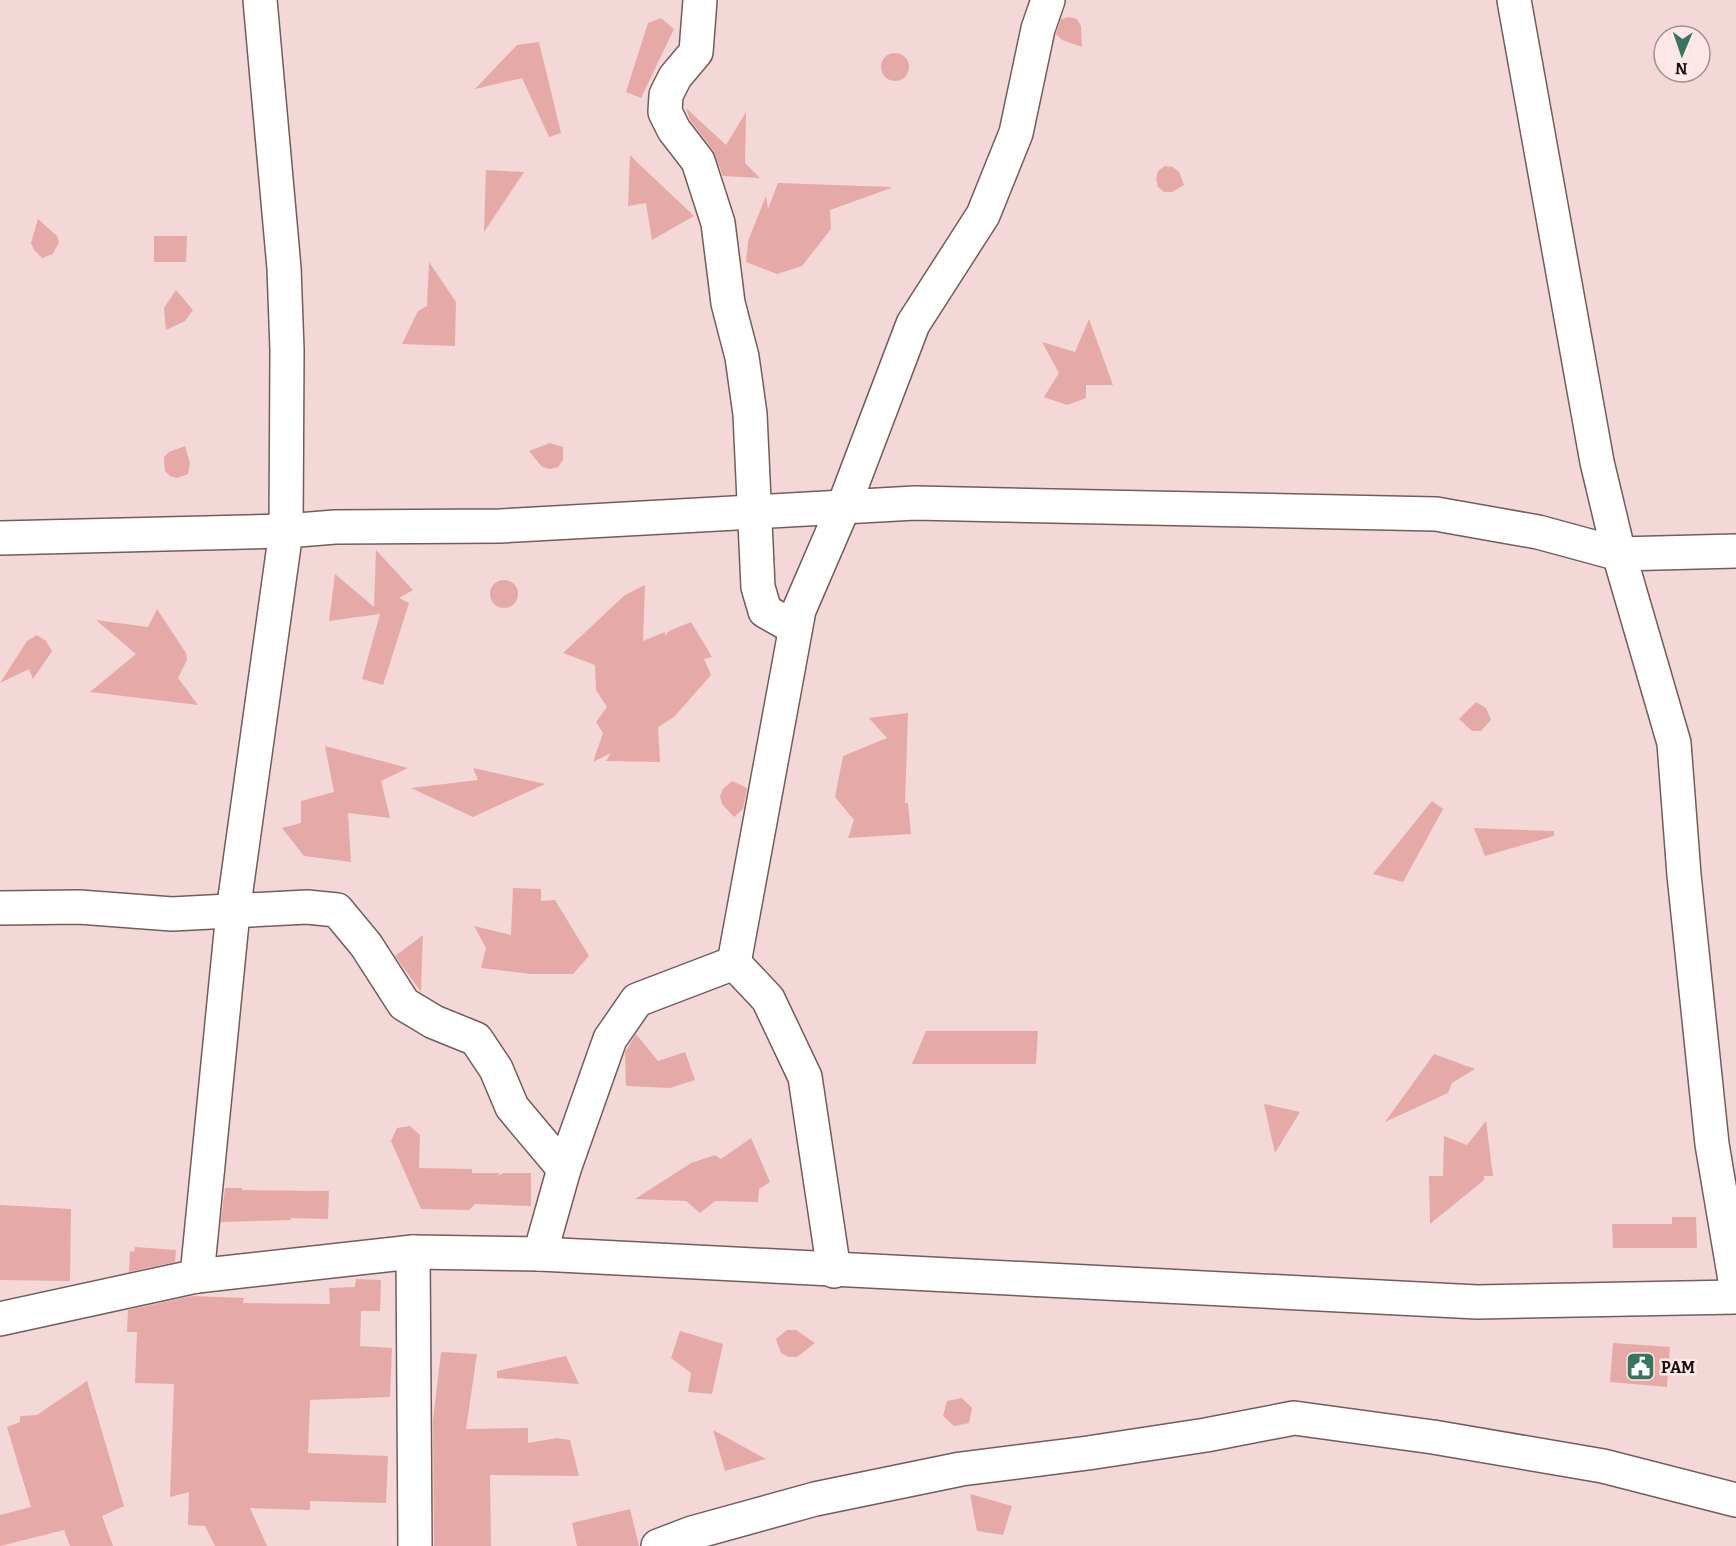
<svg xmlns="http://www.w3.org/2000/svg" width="1736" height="1546" viewBox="0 0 1736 1546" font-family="Bitter,serif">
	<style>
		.building { fill: #e5a9a8 }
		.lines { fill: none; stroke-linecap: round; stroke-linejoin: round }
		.minor-casing { stroke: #735c5b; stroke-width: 36 }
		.minor { stroke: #fff; stroke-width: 33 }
		.labels { text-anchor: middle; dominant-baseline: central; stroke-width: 5; stroke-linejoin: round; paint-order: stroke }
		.poi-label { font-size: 16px; font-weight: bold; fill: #191010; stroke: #fee7e6; text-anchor: start }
	</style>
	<rect width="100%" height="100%" fill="#f4d8d7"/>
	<g class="building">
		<polygon points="1069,17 1077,19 1081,26 1082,47 1062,40 1056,34 1061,19"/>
		<polygon points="661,18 674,29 641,98 626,92 648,23"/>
		<polygon points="539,42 561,133 549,137 522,78 475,89 517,45"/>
		<circle cx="895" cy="67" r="14"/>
		<polygon points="686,108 726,145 746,112 745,163 760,178 723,176 713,150 690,120"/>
		<polygon points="630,155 641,166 694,216 652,240 646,203 628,206"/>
		<polygon points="1165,166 1173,167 1179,172 1184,185 1172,192 1164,192 1158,187 1156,179 1158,171"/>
		<polygon points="486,170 524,172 484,232"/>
		<polygon points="778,183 891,187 891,188 830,210 831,229 802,266 777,274 746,262 748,241 766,196 768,209"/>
		<polygon points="38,219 57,236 59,242 53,254 42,258 34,250 31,243"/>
		<polygon points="154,236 187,236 186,262 154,262"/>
		<polygon points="429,262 456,302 455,346 402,344 418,311 427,306"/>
		<polygon points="176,290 193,310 185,321 166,330 164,308"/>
		<polygon points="1089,319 1113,385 1086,385 1086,398 1067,405 1044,397 1059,373 1042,342 1075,352"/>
		<polygon points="550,443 563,447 563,460 558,467 550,469 542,467 529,451"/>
		<polygon points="185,446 190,463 188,474 177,478 170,476 165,471 164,457 169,452"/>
		<polygon points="376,550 413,590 399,598 409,603 383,685 362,679 380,614 329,621 335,574 374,607"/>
		<circle cx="504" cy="594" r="14"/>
		<polygon points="645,585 643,641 665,632 665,636 669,631 691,622 712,657 704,659 711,675 674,717 658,727 660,762 606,761 611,753 593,762 603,733 596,722 607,707 596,690 595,665 563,653 625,595"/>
		<polygon points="157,609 186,653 187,660 178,678 198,705 90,692 136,654 96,620 148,627"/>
		<polygon points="37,635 46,641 52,651 33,679 29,669 0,683 27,641"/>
		<polygon points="1476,702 1486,708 1491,720 1481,731 1472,731 1459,719"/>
		<polygon points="908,713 905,803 908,803 911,834 848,838 854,820 835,797 843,756 887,738 869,718"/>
		<polygon points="325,746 408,768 381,781 390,818 348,813 351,862 304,856 282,828 301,823 301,801 334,792"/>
		<polygon points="473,768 545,784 473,817 411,788 478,780"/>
		<polygon points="732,781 747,788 743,809 734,817 722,804 720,796 723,789"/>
		<polygon points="1432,801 1443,809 1403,882 1373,874"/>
		<polygon points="1474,828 1554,831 1554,836 1485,856"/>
		<polygon points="513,888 541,889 541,901 555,900 589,956 573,974 531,974 481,968 486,948 474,926 511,935"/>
		<polygon points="423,935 422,959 421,992 395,956"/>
		<polygon points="926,1031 1038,1031 1036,1064 912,1064"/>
		<polygon points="636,1034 658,1061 685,1052 695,1080 670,1088 626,1086 625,1052"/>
		<polygon points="1434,1054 1475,1069 1452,1083 1448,1093 1385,1122"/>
		<polygon points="1264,1104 1300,1112 1275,1153"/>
		<polygon points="1486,1121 1493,1176 1484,1176 1484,1180 1430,1224 1429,1176 1443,1176 1444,1136 1467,1145"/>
		<polygon points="410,1126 420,1135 419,1168 472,1169 472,1173 500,1173 498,1176 503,1173 531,1173 531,1206 475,1204 469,1210 421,1209 391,1141 397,1128"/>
		<polygon points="751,1138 770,1182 759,1189 758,1202 715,1201 700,1213 686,1201 635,1199 691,1163 715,1155 721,1159"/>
		<polygon points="225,1188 242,1188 242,1190 329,1191 328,1219 291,1218 291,1220 221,1222"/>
		<polygon points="0,1205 71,1209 70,1281 0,1280"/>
		<polygon points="1672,1217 1696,1217 1697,1248 1613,1248 1612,1224 1672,1224"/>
		<polygon points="135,1247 176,1250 175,1262 129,1272 130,1251 134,1252"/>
		<polygon points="356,1279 381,1280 380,1311 361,1311 360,1346 392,1348 390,1397 310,1400 308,1453 388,1456 386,1503 310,1501 310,1510 250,1508 267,1546 215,1546 205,1526 188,1525 189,1492 170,1497 174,1384 135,1383 137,1332 127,1332 128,1310 192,1296 244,1298 243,1303 330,1304 329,1288 355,1287"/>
		<polygon points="787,1330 796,1330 815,1343 797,1357 789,1357 781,1353 776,1339"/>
		<polygon points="680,1331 723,1344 712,1394 688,1392 691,1373 671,1358"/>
		<polygon points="1613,1343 1670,1347 1667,1387 1610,1382"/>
		<polygon points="441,1352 477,1354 466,1429 528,1428 528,1443 557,1438 570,1440 579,1476 490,1475 491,1546 434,1546 433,1420"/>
		<polygon points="566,1356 579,1384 497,1378 497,1371"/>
		<polygon points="87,1381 124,1506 102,1516 113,1546 70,1546 64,1530 0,1546 0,1515 31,1507 7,1427 20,1422 20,1416 37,1415"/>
		<polygon points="962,1398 972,1408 969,1423 954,1426 943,1416 947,1401"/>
		<polygon points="713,1430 766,1459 725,1471"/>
		<polygon points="970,1494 1012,1506 1003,1535 977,1531"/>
		<polygon points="630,1509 639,1546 577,1546 572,1523"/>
	</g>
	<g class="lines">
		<defs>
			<g id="minor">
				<polyline points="700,0 696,52 675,77 666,95 665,112 674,130 698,161 718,223 728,303 742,357 750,414 758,587 765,611 795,628"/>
				<polyline points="1514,0 1597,462 1619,554 1674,743 1684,875 1712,1144 1736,1286"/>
				<polyline points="0,538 286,531 335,527 500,526 915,503 1436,514 1538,532 1619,554 1736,551"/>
				<polyline points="0,908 79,907 172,914 307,907 337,910 366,945 404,1004 434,1022 476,1039 496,1069 512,1107 564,1169"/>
				<polyline points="734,963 799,610 843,508 913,324 983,215 1016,133 1038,29 1048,0"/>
				<polyline points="734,963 768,999 805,1077 834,1271"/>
				<polyline points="413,1252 415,1546"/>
				<polyline points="540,1254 564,1169 610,1039 637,1000 734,963"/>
				<polyline points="197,1276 233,912 286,531 287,350 284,268 260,0"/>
				<polyline points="0,1319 197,1276 413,1252 540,1254 1477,1302 1736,1297"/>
				<polyline points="658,1546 692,1533 815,1499 961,1469 1088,1453 1206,1435 1294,1418 1433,1437 1603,1466 1736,1500"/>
			</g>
		</defs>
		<use href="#minor" class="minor-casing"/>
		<use href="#minor" class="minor"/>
	</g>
	<defs>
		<symbol id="civic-square" viewBox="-11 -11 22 22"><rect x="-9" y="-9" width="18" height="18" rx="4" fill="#387561" stroke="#fee7e6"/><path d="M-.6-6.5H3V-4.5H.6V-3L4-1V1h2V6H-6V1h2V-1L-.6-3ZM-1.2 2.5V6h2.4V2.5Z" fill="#fff"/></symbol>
	</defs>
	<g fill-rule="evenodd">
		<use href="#civic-square" x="1624" y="1350" width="33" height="33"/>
	</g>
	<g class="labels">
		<g class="poi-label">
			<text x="1661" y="1367">PAM</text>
		</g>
	</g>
	<g transform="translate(1682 54) rotate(182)"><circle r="28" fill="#fee7e6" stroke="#a29190" stroke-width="1.5"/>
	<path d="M0-4.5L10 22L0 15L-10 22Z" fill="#387561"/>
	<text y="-9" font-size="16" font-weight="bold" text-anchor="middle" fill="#191010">N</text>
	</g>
</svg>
